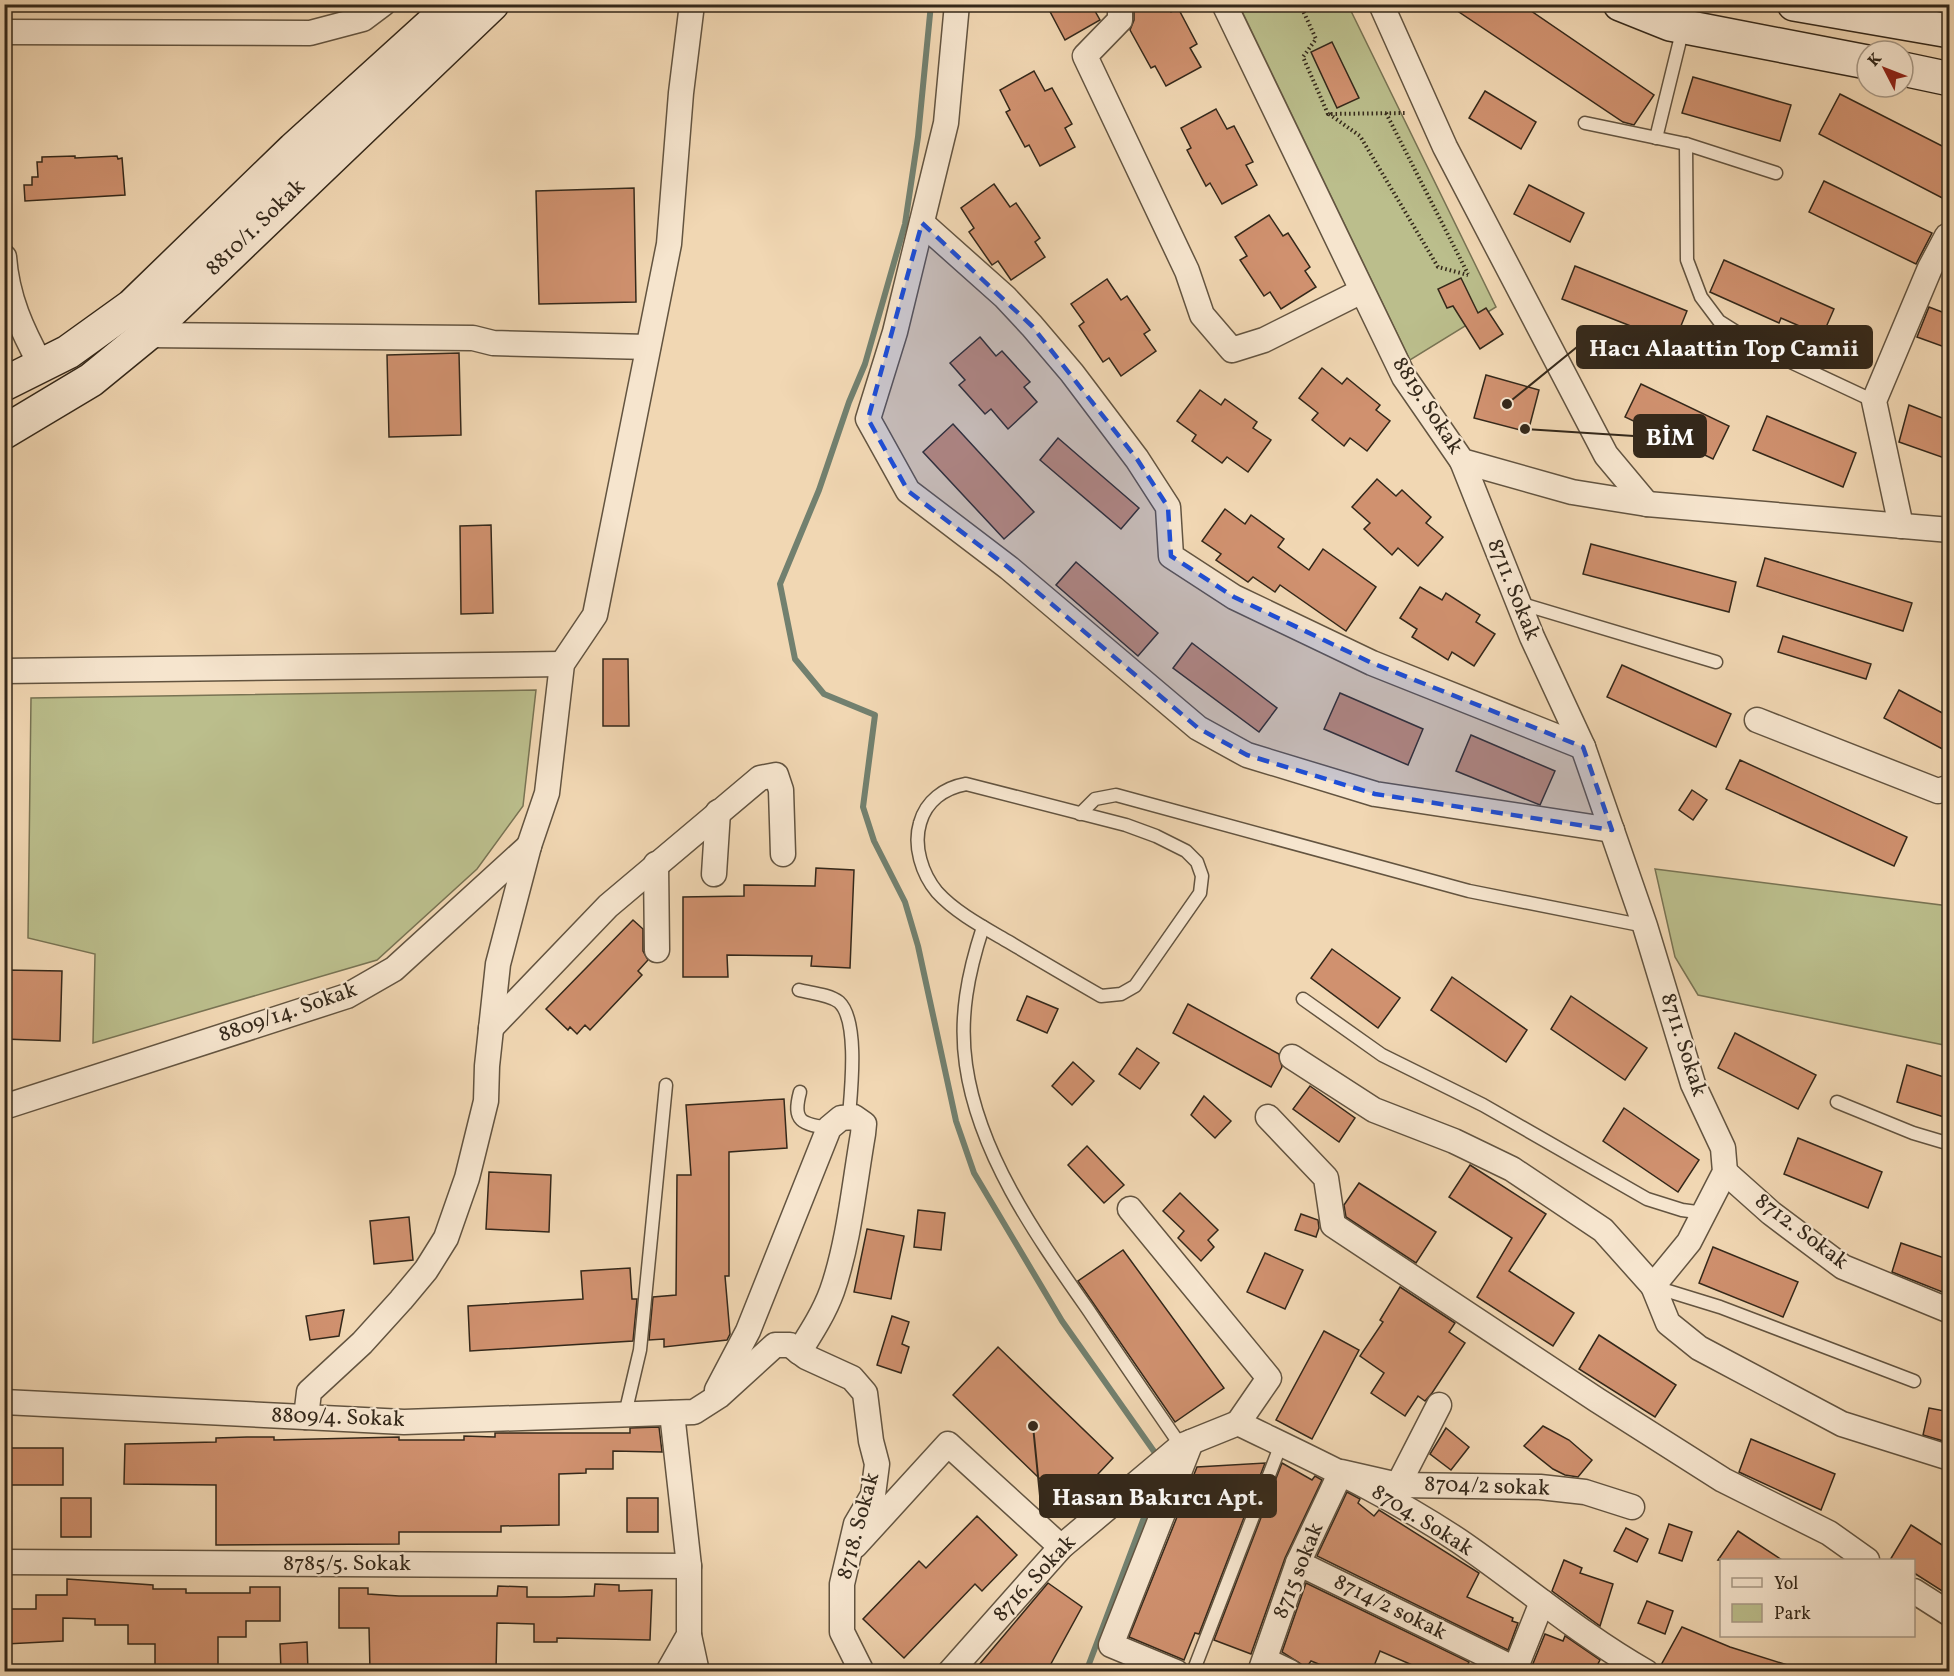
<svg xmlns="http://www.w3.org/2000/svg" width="1954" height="1676" viewBox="0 0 1954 1676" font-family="Vollkorn,serif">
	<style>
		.green { fill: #bbbe8c; stroke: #787353; stroke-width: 1.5 }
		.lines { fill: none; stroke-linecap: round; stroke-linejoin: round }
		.stream { stroke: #72806f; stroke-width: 6 }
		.building { fill: #d0916f; stroke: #34281a; stroke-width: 1.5 }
		.lane-casing { stroke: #635440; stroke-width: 15 }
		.street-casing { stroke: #635440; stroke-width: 27 }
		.secondary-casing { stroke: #34281a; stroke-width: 36 }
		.path { stroke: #34281a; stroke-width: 4; stroke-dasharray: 1.5 3; stroke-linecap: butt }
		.lane { stroke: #f6e5ce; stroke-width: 12 }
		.street { stroke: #f6e5ce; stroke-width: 24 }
		.secondary { stroke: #f6e5ce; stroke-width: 33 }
		.marked { fill: #1d4ed8; fill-opacity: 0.2; stroke: #1d4ed8; stroke-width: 4.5; stroke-dasharray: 12 8; stroke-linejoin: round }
		.labels { text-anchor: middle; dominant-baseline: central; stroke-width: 4.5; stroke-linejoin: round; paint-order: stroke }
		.street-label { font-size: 22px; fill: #34281a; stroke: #f6e5ce }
		.leader { fill: none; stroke: #34281a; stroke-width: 2 }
		.callout-dot { fill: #34281a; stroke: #f6e5ce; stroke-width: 2 }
		.callout { fill: #34281a; stroke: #34281a; stroke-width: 2 }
		.callout-label { font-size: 24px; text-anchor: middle; font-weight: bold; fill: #fff }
	</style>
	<rect width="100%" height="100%" fill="#f1d7b3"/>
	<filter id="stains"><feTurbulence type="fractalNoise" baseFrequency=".00333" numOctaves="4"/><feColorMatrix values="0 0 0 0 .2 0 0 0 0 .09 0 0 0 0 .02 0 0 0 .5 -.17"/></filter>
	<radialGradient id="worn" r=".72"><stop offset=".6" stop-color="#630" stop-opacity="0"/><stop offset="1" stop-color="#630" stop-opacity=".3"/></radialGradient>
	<g class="green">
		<polygon points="1239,5 1348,5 1496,307 1410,360"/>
		<polygon points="536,690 523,806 477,869 377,960 93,1043 95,954 28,938 31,698"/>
		<polygon points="1655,869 1949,906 1949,1046 1698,995 1675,957"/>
	</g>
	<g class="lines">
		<g class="stream">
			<polyline points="931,4 918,137 905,224 865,364 849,402 819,490 780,584 795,659 824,694 875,715 863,807 874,841 905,902 918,946 956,1121 974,1173 1062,1321 1158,1457"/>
			<polyline points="1086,1672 1160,1475"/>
		</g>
	</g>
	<g class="building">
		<polygon points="1046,4 1091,4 1100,20 1065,40"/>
		<polygon points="1137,4 1167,4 1171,12 1178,8 1197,44 1190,48 1201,67 1166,86 1155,66 1151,68 1130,30 1134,20 1134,6"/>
		<polygon points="1447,4 1521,4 1654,95 1634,125 1623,122"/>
		<polygon points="1332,42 1359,98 1337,108 1311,52"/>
		<polygon points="1034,71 1045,91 1052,88 1072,124 1065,128 1075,147 1040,166 1029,145 1025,147 1006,112 1010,110 1000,90"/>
		<polygon points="1693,77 1791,105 1780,141 1682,113"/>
		<polygon points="1485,91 1536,122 1521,149 1469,118"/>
		<polygon points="1840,94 1950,150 1950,202 1819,134"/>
		<polygon points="1216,109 1227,129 1234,126 1253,162 1246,165 1257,185 1222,204 1210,183 1206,186 1187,150 1191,148 1181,128"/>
		<polygon points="75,156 75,158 117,156 118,159 122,158 125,195 25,201 24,185 32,185 32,177 38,177 37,162 42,162 42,157"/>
		<polygon points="1824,181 1932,233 1916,264 1809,212"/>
		<polygon points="994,184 1010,207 1016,203 1040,238 1035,242 1045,257 1011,280 998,261 992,265 969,232 974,228 961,208"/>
		<polygon points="1529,185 1584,213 1570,242 1514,214"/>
		<polygon points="634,188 636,302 539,304 536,191"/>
		<polygon points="1269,215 1283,236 1288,233 1310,267 1305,271 1316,287 1281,309 1270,292 1264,296 1240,260 1247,256 1235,237"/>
		<polygon points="1724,260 1834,309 1820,341 1802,333 1804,328 1781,318 1779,323 1710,292"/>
		<polygon points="1575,266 1687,311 1674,343 1562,299"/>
		<polygon points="1461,278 1478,313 1486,308 1503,334 1480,349 1453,306 1447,308 1438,289"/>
		<polygon points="1107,279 1121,300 1127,296 1150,330 1144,334 1156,351 1121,376 1109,358 1103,362 1079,326 1084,322 1071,304"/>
		<polygon points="1929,307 1950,315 1950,349 1917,337"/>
		<polygon points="980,337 996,356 1002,351 1030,382 1024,387 1037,402 1008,429 991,409 985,414 959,385 965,380 950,363"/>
		<polygon points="459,353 461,435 389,437 387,355"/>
		<polygon points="1322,368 1342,384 1347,378 1380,405 1376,410 1390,421 1367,451 1350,438 1344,446 1312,420 1318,413 1299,398"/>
		<polygon points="1486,375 1539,390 1528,432 1474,418"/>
		<polygon points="1641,384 1729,426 1713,459 1625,417"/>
		<polygon points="1200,390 1221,405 1225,399 1257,422 1253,428 1271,440 1248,472 1227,457 1222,463 1192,441 1196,435 1177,421"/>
		<polygon points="1909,405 1950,421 1950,460 1899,442"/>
		<polygon points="1767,416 1856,453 1843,487 1753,450"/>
		<polygon points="953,424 1034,512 1004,539 923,452"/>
		<polygon points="1058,438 1139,508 1121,529 1040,460"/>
		<polygon points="1377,479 1396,496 1402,490 1431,517 1426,523 1443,537 1418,566 1398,548 1392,555 1364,529 1370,523 1352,507"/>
		<polygon points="1225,509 1245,524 1251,515 1284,539 1278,547 1309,570 1323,549 1376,587 1346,631 1280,585 1275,592 1253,577 1248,582 1216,560 1221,554 1202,541"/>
		<polygon points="491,525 493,613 461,614 460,526"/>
		<polygon points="1591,544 1736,582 1729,612 1583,574"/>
		<polygon points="1765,558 1912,603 1903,631 1757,586"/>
		<polygon points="1076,562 1158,633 1138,656 1056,585"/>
		<polygon points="1420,587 1442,600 1446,593 1480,615 1476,622 1495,634 1474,666 1452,652 1448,660 1412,637 1417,629 1400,618"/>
		<polygon points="1783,636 1871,664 1866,679 1778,652"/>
		<polygon points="1192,643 1277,708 1259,732 1173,668"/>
		<polygon points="603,659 628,659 629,726 603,726"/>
		<polygon points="1622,665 1731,714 1716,747 1607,697"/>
		<polygon points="1899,690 1950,717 1950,753 1884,718"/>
		<polygon points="1340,693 1423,729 1408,765 1324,729"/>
		<polygon points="1471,735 1555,771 1540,805 1456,771"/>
		<polygon points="1740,760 1907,837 1894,866 1726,789"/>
		<polygon points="1692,790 1707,800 1693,820 1679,810"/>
		<polygon points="816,868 854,870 850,968 811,966 812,956 727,955 728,977 683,977 683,897 744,896 744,885 815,886"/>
		<polygon points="633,920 643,929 643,951 648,960 638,971 642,975 590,1030 585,1025 577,1034 570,1027 568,1030 546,1009"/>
		<polygon points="1332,949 1400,998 1378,1028 1311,978"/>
		<polygon points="6,970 62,971 60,1041 4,1039"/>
		<polygon points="1452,977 1527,1030 1506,1062 1431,1010"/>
		<polygon points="1027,996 1058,1009 1047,1033 1017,1020"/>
		<polygon points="1571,996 1647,1048 1625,1080 1551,1029"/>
		<polygon points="1188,1004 1279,1054 1282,1067 1271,1087 1173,1033"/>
		<polygon points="1735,1033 1816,1075 1798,1109 1718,1068"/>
		<polygon points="1137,1048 1159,1063 1140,1089 1119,1074"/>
		<polygon points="1073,1062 1094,1081 1072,1105 1052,1086"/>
		<polygon points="1907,1065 1950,1079 1950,1119 1897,1102"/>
		<polygon points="1310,1086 1355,1118 1339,1142 1293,1109"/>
		<polygon points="1204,1096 1231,1121 1215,1138 1191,1115"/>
		<polygon points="784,1099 787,1148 729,1152 729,1276 725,1276 730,1334 727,1340 664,1347 664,1339 649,1340 653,1297 676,1295 677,1175 691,1175 686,1105"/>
		<polygon points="1624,1108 1699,1160 1678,1192 1603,1141"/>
		<polygon points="1798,1138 1882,1172 1868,1208 1784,1174"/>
		<polygon points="1087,1146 1124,1185 1104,1203 1068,1165"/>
		<polygon points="1470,1165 1546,1214 1509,1271 1574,1313 1553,1346 1477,1297 1512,1238 1449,1197"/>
		<polygon points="489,1172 551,1175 549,1232 486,1229"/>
		<polygon points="1359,1183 1436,1232 1416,1263 1346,1217 1344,1205"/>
		<polygon points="1180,1193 1218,1230 1208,1240 1214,1247 1201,1261 1178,1238 1184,1231 1163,1211"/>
		<polygon points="918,1210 945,1213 941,1250 914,1247"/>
		<polygon points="1301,1214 1318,1220 1319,1228 1316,1237 1295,1230"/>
		<polygon points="409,1217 413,1260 374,1264 370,1221"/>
		<polygon points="867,1229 904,1236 891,1299 854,1292"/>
		<polygon points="1901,1243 1950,1260 1950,1295 1892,1272"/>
		<polygon points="1713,1247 1798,1282 1783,1317 1699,1283"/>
		<polygon points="1123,1250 1224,1388 1175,1422 1078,1281"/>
		<polygon points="1265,1253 1303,1270 1285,1309 1247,1292"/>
		<polygon points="630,1268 632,1299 637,1299 633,1341 470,1351 468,1306 583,1299 581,1271"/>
		<polygon points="1400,1287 1455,1323 1449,1332 1465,1343 1432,1393 1425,1401 1418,1396 1405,1416 1371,1393 1384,1373 1360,1356 1383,1322 1380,1320"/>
		<polygon points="344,1310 339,1336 310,1340 306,1316"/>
		<polygon points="892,1316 909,1322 902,1344 909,1347 901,1373 877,1365"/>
		<polygon points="1324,1331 1359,1350 1312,1439 1276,1420"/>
		<polygon points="1599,1335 1676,1385 1655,1417 1579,1369"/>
		<polygon points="998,1347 1113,1458 1068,1506 953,1395"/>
		<polygon points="1929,1408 1950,1412 1950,1443 1923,1435"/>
		<polygon points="1543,1426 1569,1440 1592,1460 1578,1477 1565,1475 1553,1469 1524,1446"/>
		<polygon points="659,1427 662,1452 613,1451 613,1469 586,1469 586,1473 559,1474 559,1525 501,1526 501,1532 399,1532 399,1544 216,1545 216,1485 124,1484 125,1444 216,1442 216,1438 247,1437 274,1437 274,1440 399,1437 399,1440 464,1440 464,1436 495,1437 495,1433 630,1433 630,1428"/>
		<polygon points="1446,1428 1469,1447 1451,1470 1430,1454"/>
		<polygon points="1751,1439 1835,1474 1821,1510 1739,1472"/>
		<rect x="4" y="1448" width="59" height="37"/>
		<polygon points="1265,1463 1199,1634 1195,1633 1184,1660 1129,1637 1197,1467"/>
		<polygon points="1282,1463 1312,1480 1315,1476 1322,1480 1285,1558 1251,1654 1214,1640"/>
		<polygon points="1347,1492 1360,1499 1358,1503 1374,1516 1379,1510 1479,1573 1467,1597 1513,1618 1512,1621 1518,1623 1508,1650 1317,1556"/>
		<rect x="61" y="1498" width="30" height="39"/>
		<rect x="627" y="1498" width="31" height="34"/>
		<polygon points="977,1516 1017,1555 982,1591 975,1584 904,1658 863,1619 919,1561 926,1568"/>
		<polygon points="1669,1524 1692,1532 1682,1561 1659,1553"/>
		<polygon points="1911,1525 1950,1550 1950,1596 1914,1573 1914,1560 1890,1560"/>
		<polygon points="1626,1528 1648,1539 1637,1562 1614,1551"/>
		<polygon points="1738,1531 1782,1560 1718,1560"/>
		<polygon points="1564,1560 1582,1568 1580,1573 1613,1584 1600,1626 1552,1591"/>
		<polygon points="67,1579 153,1585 153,1589 186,1589 186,1593 250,1593 250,1587 280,1587 280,1621 246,1621 246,1637 218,1637 218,1671 155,1671 155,1644 128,1644 128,1625 95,1625 95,1619 63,1618 63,1641 6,1644 6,1609 36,1609 36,1595 67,1595"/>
		<polygon points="1048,1583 1082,1607 1047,1671 995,1671 979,1665"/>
		<polygon points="1306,1583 1469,1662 1464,1671 1426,1671 1380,1651 1372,1671 1336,1671 1311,1661 1304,1671 1301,1664 1282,1652"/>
		<polygon points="595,1584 619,1585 619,1591 652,1590 650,1640 557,1638 557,1642 534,1642 534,1624 497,1623 496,1671 370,1671 369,1628 339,1628 339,1588 368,1588 368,1594 399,1596 497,1596 498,1586 527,1587 527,1597 561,1597 594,1596"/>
		<polygon points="1647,1601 1673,1611 1665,1634 1638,1623"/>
		<polygon points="1682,1627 1730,1647 1797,1668 1796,1671 1669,1671 1660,1667"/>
		<polygon points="1545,1634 1563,1641 1565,1636 1600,1660 1594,1671 1530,1671"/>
		<polygon points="307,1642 308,1671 281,1671 280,1644"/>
	</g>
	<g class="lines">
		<defs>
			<g id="lane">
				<polyline points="1585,123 1686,144 1776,173"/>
				<polyline points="1656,138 1683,28"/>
				<polyline points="1686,144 1687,260 1701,297 1719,321 1765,350 1874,401"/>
				<polyline points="1519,603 1716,662"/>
				<path d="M 966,784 L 1126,825 L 1156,836 L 1186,851 L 1197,862 L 1202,876 L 1200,893 L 1135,986 L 1121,994 L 1101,996 C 1070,978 1039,960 1009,942 C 985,928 956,913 937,892 C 922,874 913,846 920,823 C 926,801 944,788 966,784 Z"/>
				<polyline points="1080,814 1095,799 1116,795 1469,891 1645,926"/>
				<path d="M 983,927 C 968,973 959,1017 966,1065 C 979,1156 1038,1238 1089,1311 C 1119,1356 1150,1401 1181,1446"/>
				<path d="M 799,990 C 810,993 829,994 839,1002 C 859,1020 851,1091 849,1116"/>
				<polyline points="1303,999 1382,1055 1483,1105 1647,1199 1682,1210 1704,1213"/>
				<path d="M 800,1092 C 792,1122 802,1124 829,1128"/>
				<polyline points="1837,1102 1913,1133 1950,1144"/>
				<polyline points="1655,1287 1720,1307 1914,1381"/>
				<polyline points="625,1414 640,1350 666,1085"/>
				<polyline points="1193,1672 1281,1444"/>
			</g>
			<g id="street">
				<polyline points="957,4 946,123 895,332 868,419 908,491 1009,568 1198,728 1247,755 1375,794 1612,830"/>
				<polyline points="1120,4 1120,20 1085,56 1187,271 1202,315 1232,350 1264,340 1362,291"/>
				<polyline points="1224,4 1404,377 1462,461 1572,492 1647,504 1950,530"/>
				<polyline points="1381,4 1445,147 1606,455 1647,504"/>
				<polyline points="4,32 310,33 363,19 383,4"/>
				<polyline points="922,223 1005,297 1032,326 1072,373 1137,459 1168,507 1171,556 1234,597 1372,663 1583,747"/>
				<path d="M 4,257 C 7,298 22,330 41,365"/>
				<polyline points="146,335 473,338 493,343 648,347"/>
				<polyline points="1462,461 1532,637 1583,747 1645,926 1693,1084 1723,1148 1725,1172 1689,1242 1653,1286 1668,1323 1699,1348 1842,1424 1950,1458"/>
				<polyline points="1901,526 1874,401 1930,268 1947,236 1950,237"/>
				<polyline points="4,671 562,664"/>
				<polyline points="1757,720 1938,791 1950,787"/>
				<polyline points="656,864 657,950"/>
				<polyline points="714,874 718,812"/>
				<polyline points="491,1028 608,906 760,778 776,775 781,790 783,854"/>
				<polyline points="1292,1057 1374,1110 1454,1141 1512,1169 1603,1230 1653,1286"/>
				<polyline points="4,1107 347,996 394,969 529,846"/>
				<polyline points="1268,1117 1326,1178 1333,1225 1597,1400 1723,1480 1829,1533 1867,1560"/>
				<polyline points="1725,1172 1771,1213 1843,1267 1950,1311"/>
				<polyline points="1130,1209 1269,1378 1238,1423"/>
				<path d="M 717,1390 L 748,1331 L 829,1128 L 841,1118 L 854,1117 L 864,1124 L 863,1134 C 854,1186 849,1242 832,1291 C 824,1313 811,1333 799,1352"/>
				<polyline points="4,1402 404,1422 694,1412 719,1396 775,1345 790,1345 806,1357 852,1378 865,1393 871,1441 877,1464 873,1495 856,1524 842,1584 842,1632 862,1672"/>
				<polyline points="306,1417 309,1392 362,1343 401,1300 426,1270 446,1238 467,1178 486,1101 487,1066 498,964 529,846 547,793 562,664 595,615 669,244 681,93 692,4"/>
				<polyline points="1398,1485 1439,1405"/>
				<polyline points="855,1546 948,1444 1061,1547"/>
				<polyline points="4,1562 689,1566"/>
				<polyline points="1298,1563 1515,1669"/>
				<polyline points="1914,1591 1950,1614"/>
				<polyline points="689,1635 697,1672"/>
				<polyline points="1265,1660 1290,1672"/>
				<polyline points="668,1672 689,1635 689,1566 672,1413"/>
				<path d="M 950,1672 L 1061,1547 L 1181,1446 L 1238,1423 C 1314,1460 1389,1494 1459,1541 C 1522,1584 1579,1634 1646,1672"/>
				<polyline points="1176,1672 1111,1645 1191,1442"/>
				<polyline points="1260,1672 1298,1563 1341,1472 1398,1485 1540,1487 1585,1492 1632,1507"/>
				<polyline points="1514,1672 1542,1602"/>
			</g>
			<g id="secondary">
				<polyline points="1620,4 1670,24 1867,62"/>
				<polyline points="1794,4 1950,31"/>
				<polyline points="1903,69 1950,79"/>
				<polyline points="4,384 68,352 132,306 294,149 454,4"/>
				<polyline points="4,432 91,380 146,335 492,4"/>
			</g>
		</defs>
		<use href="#lane" class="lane-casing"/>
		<use href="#street" class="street-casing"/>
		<use href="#secondary" class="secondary-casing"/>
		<g class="path">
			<polyline points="1300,4 1316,39 1303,57 1328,114 1407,113"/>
			<polyline points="1386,113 1468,274"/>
			<polyline points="1329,114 1360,136 1438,267 1468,275"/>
		</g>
		<use href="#lane" class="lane"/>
		<use href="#street" class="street"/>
		<use href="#secondary" class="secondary"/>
	</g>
	<path class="marked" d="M 922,223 L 1032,326 L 1137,459 L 1168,507 L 1171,556 L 1234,597 L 1372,663 L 1583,747 L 1612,830 L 1375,794 L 1247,755 L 1198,728 L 1009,568 L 908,491 L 868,419 Z"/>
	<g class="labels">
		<g class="street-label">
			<text transform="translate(256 228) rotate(-44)">8810/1. Sokak</text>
			<text transform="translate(1427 406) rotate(57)">8819. Sokak</text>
			<text transform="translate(1513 590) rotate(68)">8711. Sokak</text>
			<text transform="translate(288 1013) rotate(-19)">8809/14. Sokak</text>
			<text transform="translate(1683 1045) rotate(72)">8711. Sokak</text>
			<text transform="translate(1801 1232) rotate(37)">8712. Sokak</text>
			<text transform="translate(338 1418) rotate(2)">8809/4. Sokak</text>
			<text transform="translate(1487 1487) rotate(2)">8704/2 sokak</text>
			<text transform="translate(1422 1521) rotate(32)">8704. Sokak</text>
			<text transform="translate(859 1526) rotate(-75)">8718. Sokak</text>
			<text x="347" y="1564">8785/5. Sokak</text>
			<text transform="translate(1299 1571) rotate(-68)">8715 sokak</text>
			<text transform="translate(1035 1579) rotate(-47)">8716. Sokak</text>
			<text transform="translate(1390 1608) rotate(26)">8714/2 sokak</text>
		</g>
	</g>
	<path class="leader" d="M1507 404L1577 347M1525 429L1634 436M1033 1426L1040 1496"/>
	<g class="callout-dot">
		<circle cx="1507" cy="404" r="6"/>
		<circle cx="1525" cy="429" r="6"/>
		<circle cx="1033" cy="1426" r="6"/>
	</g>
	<g class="callout">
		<rect x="1577" y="326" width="295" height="42" rx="6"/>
		<rect x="1634" y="415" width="72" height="42" rx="6"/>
		<rect x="1040" y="1475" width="236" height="42" rx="6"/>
	</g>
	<g class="callout-label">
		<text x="1724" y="356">Hacı Alaattin Top Camii</text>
		<text x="1670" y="445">BİM</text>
		<text x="1158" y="1505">Hasan Bakırcı Apt.</text>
	</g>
	<rect width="1954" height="1676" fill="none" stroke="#f1d7b3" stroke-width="24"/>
	<rect x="6" y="6" width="1942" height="1664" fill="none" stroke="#34281a" stroke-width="3"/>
	<rect x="12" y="12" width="1930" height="1652" fill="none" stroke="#34281a" stroke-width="1.5"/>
	<rect x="1720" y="1559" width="195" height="78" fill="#f6e5ce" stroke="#a89986" stroke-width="1.5"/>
	<rect x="1732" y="1578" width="30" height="9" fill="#f6e5ce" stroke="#a89986" stroke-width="1.5"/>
	<text x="1774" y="1589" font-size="18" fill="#34281a">Yol</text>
	<rect x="1732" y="1604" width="30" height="18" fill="#bbbe8c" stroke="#a89986" stroke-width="1.5"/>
	<text x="1774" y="1619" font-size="18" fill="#34281a">Park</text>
	<g transform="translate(1885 69) rotate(312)"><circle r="28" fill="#f6e5ce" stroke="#a89986" stroke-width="1.5"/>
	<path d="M0-4.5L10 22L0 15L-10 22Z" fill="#8f2418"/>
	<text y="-9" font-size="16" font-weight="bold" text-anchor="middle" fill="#34281a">K</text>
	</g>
	<rect width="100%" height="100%" filter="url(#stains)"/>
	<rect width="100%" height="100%" fill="url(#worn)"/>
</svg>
